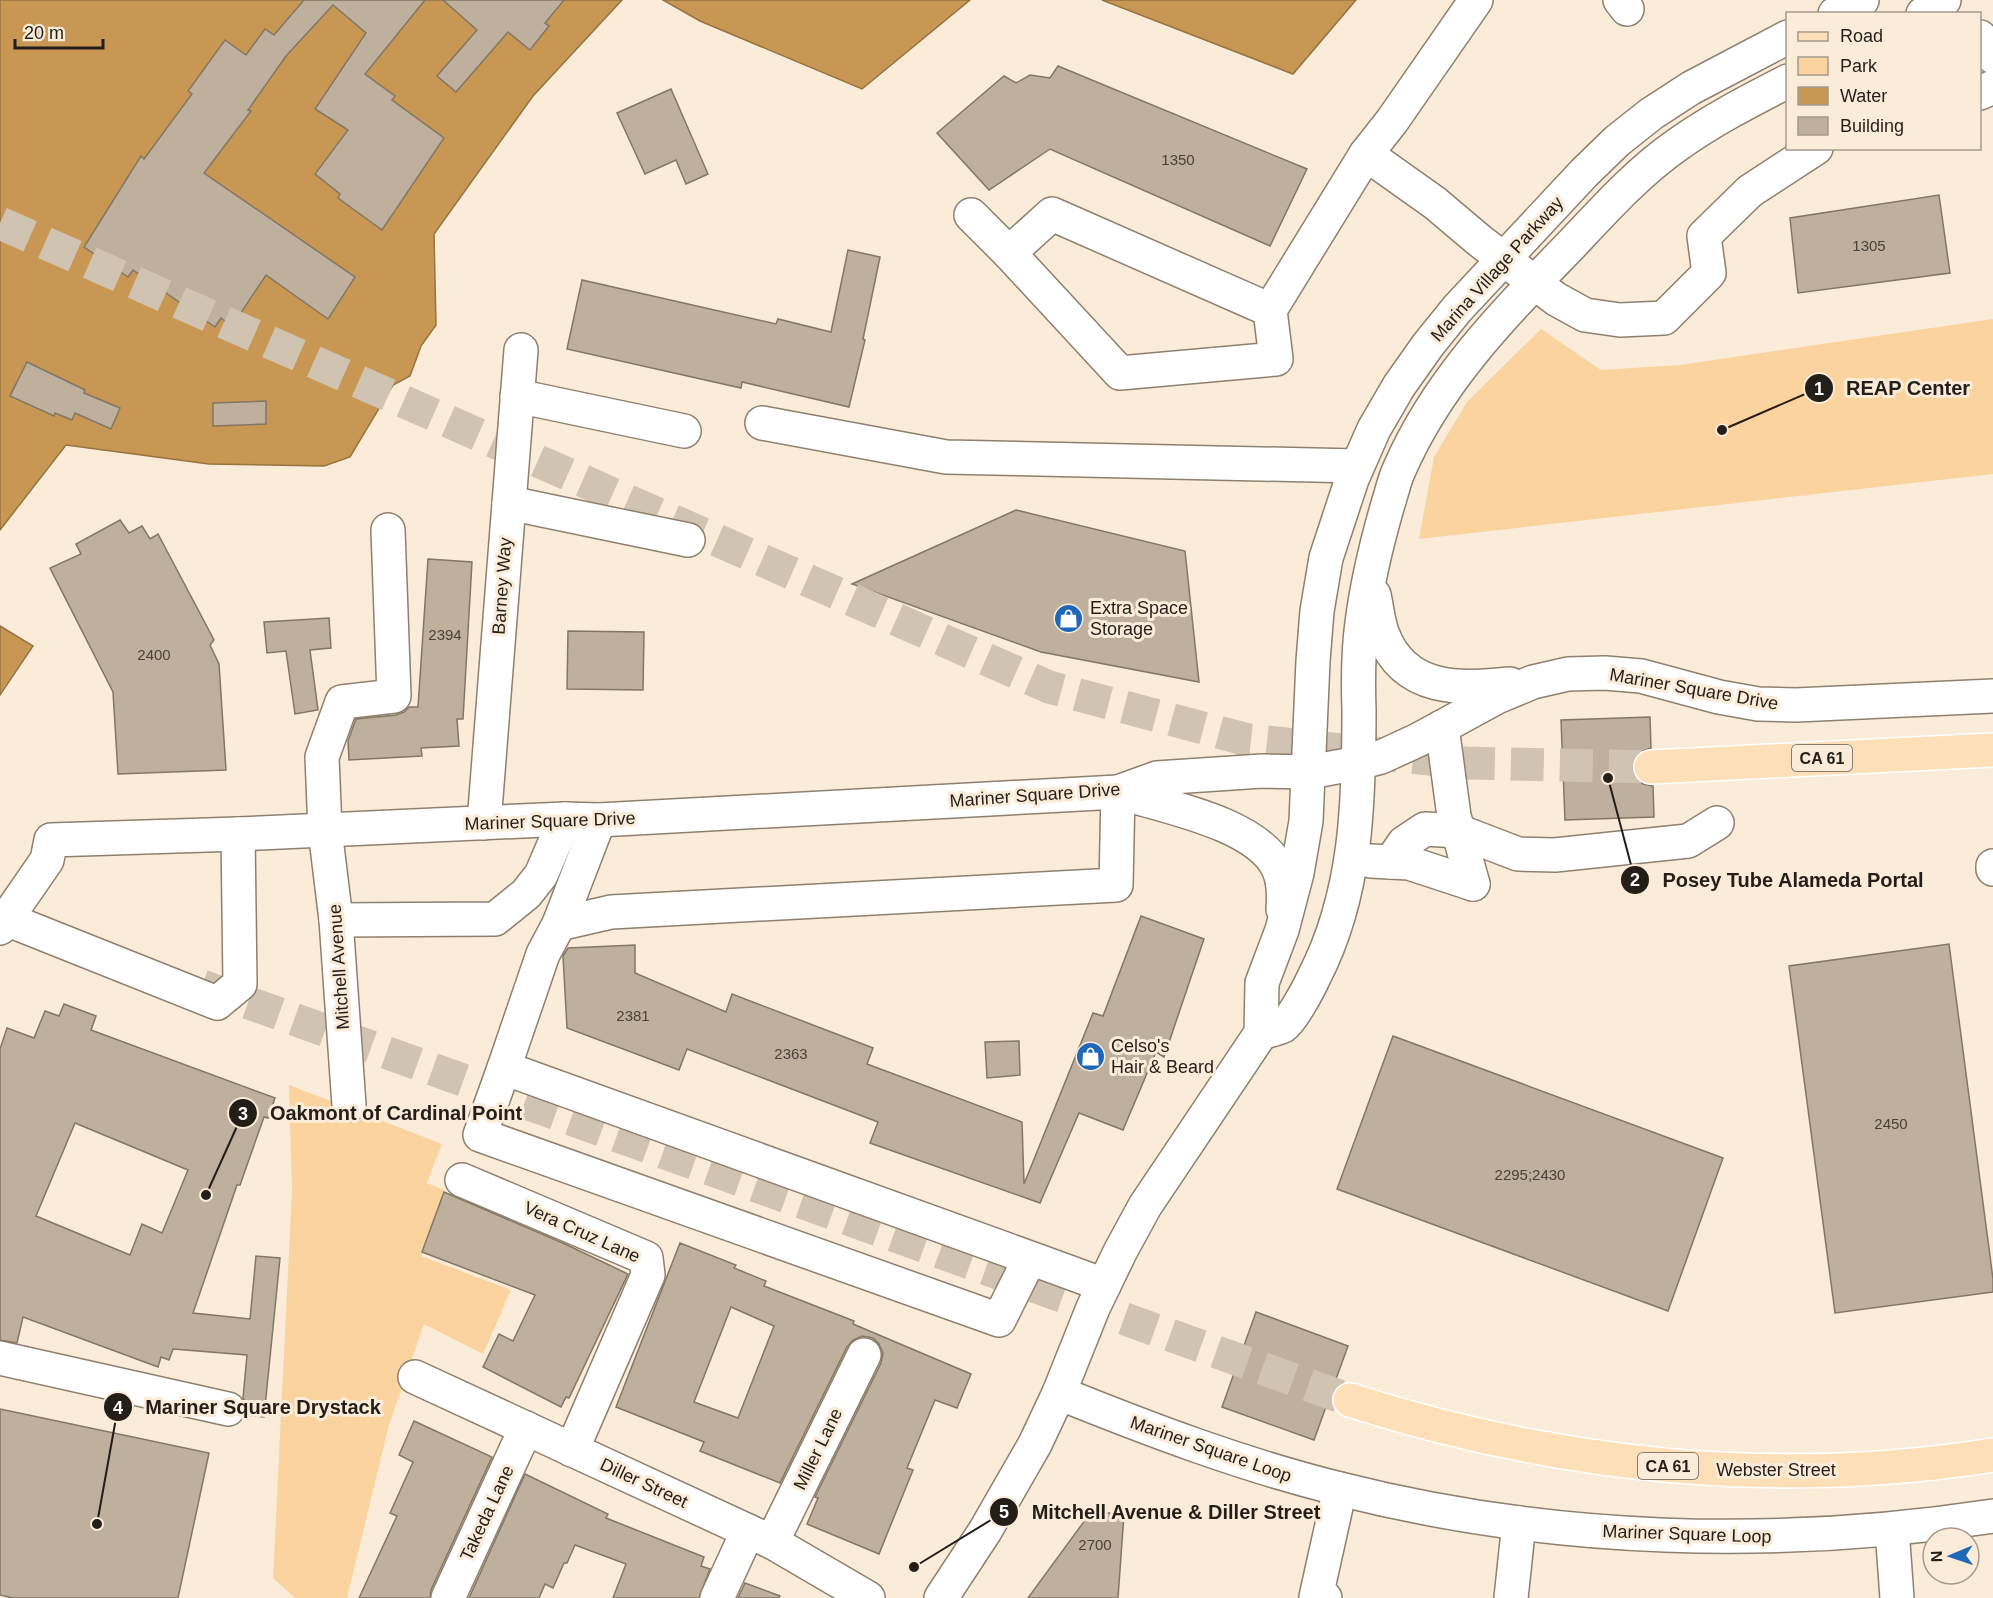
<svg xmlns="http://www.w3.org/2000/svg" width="1993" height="1598" viewBox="0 0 1993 1598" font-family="Helvetica,sans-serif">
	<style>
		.green { fill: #fbd39e }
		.water { fill: #c79753; stroke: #967341; stroke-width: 1.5 }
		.building { fill: #beb09d; stroke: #837665; stroke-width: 1.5; fill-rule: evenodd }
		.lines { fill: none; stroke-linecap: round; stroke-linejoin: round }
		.major-tunnel { stroke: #d0c3b2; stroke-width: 33; stroke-dasharray: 33 16; stroke-linecap: butt }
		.minor-casing { stroke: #8d806e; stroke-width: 36 }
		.major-casing { stroke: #fff; stroke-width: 36 }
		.minor { stroke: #fff; stroke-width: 33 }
		.major { stroke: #fde0b8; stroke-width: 33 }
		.labels { text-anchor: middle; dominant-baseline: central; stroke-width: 6; stroke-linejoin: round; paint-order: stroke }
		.number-label { font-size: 15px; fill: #4a4238 }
		.shield { fill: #fbecd9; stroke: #645c51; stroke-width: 1.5 }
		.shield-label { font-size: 16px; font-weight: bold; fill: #231e17 }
		.street-label { font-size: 18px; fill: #231e17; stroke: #fbecd9 }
		.poi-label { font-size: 18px; fill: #231e17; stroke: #fbecd9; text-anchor: start }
		.leader { fill: none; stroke: #231e17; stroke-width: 2 }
		.callout-dot { fill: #231e17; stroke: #fbecd9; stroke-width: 2 }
		.mark-label { font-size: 18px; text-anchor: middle; font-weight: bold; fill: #fff }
		.callout-label { font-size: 20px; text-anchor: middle; font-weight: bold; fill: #231e17; stroke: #fbecd9; stroke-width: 6; stroke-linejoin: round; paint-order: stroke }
	</style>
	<rect width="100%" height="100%" fill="#fbecd9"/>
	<g class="green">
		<polygon points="1993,319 1993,474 1419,539 1434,457 1467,402 1541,329 1601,370 1680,365"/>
		<polygon points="289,1085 442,1144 427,1183 444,1190 421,1256 511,1290 483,1354 424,1324 389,1425 347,1598 295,1598 273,1578 292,1190"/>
	</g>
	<g class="water">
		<polygon points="0,0 622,0 533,96 434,234 436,325 421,346 410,376 393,385 350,457 324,466 209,464 66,445 0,530"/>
		<polygon points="663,0 970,0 862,89 700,21"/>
		<polygon points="1102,0 1356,0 1293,74"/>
		<polygon points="0,626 33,646 0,695"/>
	</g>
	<g class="building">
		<polygon points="304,0 425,0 365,74 395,96 392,100 444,138 382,230 338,198 340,194 315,174 348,130 315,109 366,33 333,5 286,56 248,110 251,111 204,173 355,277 328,319 266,275 232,326 221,318 215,327 133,270 128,277 84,247 141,156 144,159 192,94 188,91 225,40 246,55 265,29 274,35"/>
		<polygon points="443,0 564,0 545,23 549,26 530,50 508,32 456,92 437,76 477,30"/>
		<polygon points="1058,66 1307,169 1270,246 1050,149 989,190 937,133 1004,76 1016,83 1030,75 1050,78"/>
		<polygon points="671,89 708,174 686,184 676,160 645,174 617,113"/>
		<polygon points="1939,195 1950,273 1798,293 1790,218"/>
		<polygon points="848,250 880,257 863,339 865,340 849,407 742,382 741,388 567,349 582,280 776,324 778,319 831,332"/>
		<polygon points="27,362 85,390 84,393 120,408 111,429 75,413 72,420 55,413 54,416 10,396"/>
		<polygon points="266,401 266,424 213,426 213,403"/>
		<polygon points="1016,510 1185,551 1199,682 1041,652 852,584"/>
		<polygon points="120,520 129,533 142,526 150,539 158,534 214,640 210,645 219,664 226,770 118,774 113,692 50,568 81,554 76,544"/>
		<polygon points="428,559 472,562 463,719 457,719 459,746 421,748 422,756 349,760 348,741 356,719 396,715 404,712 409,707 418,707"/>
		<polygon points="329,618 331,648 310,650 318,710 295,714 286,651 267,653 264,622"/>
		<polygon points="568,631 644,632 643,690 567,689"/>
		<polygon points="1650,717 1651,748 1640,752 1634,759 1632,767 1636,778 1643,784 1653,786 1654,817 1565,820 1561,720"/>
		<polygon points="1141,916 1204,939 1164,1057 1156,1052 1123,1130 1079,1113 1040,1203 870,1143 878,1122 687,1049 679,1070 567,1028 563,956 568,948 635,945 635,973 726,1012 732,994 873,1048 867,1064 1022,1122 1024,1184 1093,1013 1103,1016"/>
		<polygon points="1949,944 1993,1279 1993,1292 1835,1313 1789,966"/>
		<path d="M 64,1004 L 96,1016 L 91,1030 L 275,1098 L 268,1118 L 264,1117 L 240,1185 L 237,1185 L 193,1313 L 250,1319 L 256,1256 L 280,1258 L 264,1417 L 245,1415 L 246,1404 L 243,1398 L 247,1355 L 173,1349 L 169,1360 L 161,1357 L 158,1367 L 23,1317 L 17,1343 L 0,1340 L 0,1049 L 7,1028 L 34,1038 L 45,1011 L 59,1016 ZM 75,1123 L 188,1170 L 162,1233 L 142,1224 L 130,1255 L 36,1216 Z"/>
		<polygon points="1393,1036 1723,1158 1668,1311 1337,1189"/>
		<polygon points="1019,1041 1020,1075 987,1078 985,1042"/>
		<polygon points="444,1192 565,1244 628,1274 569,1398 566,1397 561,1407 483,1367 499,1334 513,1341 535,1295 422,1252"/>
		<path d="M 680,1243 L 736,1265 L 734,1268 L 766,1281 L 764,1286 L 854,1321 L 853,1324 L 971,1374 L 957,1408 L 935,1400 L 907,1468 L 913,1470 L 879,1554 L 807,1524 L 818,1498 L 815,1497 L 881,1363 L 883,1353 L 879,1344 L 873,1338 L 862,1336 L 853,1340 L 847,1347 L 780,1483 L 700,1451 L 704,1442 L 616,1407 ZM 731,1307 L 774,1326 L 738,1418 L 694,1402 Z"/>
		<polygon points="1256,1312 1348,1346 1314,1440 1222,1407"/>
		<polygon points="0,1409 209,1453 178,1598 13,1598 0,1595"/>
		<polygon points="414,1421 492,1457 431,1590 430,1598 359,1598 397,1516 390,1513 413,1462 399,1455"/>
		<polygon points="525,1474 608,1514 606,1518 704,1557 701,1566 710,1569 699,1598 613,1598 626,1564 575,1545 567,1563 564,1563 553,1588 545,1584 539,1598 469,1598"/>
		<polygon points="1091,1512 1124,1514 1118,1598 1028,1598"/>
		<polygon points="745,1583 780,1596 779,1598 738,1598"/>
	</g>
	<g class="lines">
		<g class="major-tunnel">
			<polyline points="0,223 1049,687 1248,740 1466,763 1651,767"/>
			<polyline points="202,986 1350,1400"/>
		</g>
		<defs>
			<g id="minor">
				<polyline points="1620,0 1627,9"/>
				<polyline points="1835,14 1862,0"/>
				<polyline points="1923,14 1944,0"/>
				<polyline points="1980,37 1993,57"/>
				<polyline points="1980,93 1993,87"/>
				<polyline points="1366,154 1392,121 1476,0"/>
				<polyline points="971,215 1009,253"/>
				<polyline points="1270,310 1276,359 1120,373 1009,253 1052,214 1270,310 1366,154 1435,203 1480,241 1556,299 1585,315 1620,320 1664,318 1709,273 1704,236 1750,191 1816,148"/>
				<polyline points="517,396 684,431"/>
				<polyline points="762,423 946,457 1357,466"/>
				<polyline points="509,503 688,540"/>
				<path d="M 1374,595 C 1377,608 1378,623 1383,635 C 1405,692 1460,689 1510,684"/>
				<polyline points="1442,727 1454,816 1473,884"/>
				<path d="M 1118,792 C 1162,806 1257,823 1278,868 C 1284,880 1284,895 1283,909"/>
				<polyline points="599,820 559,924 611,912 1116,885 1118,792"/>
				<polyline points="484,823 521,350"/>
				<polyline points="1371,861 1409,863 1473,884"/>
				<polyline points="1391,862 1404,843 1425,829 1458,831 1518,854 1555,855 1688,841 1717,823"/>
				<polyline points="1993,866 1993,869"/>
				<polyline points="6,919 217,1003 240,984 238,834"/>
				<polyline points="336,920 495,919 526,894 541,875 565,819"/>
				<polyline points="0,928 47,860 51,840 238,834 565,819 599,820 1118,792 1157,778 1262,771 1310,772 1358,763 1381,757 1418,740 1497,697 1533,682 1568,674 1605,673 1641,676 1719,697 1758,704 1796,705 1993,696"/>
				<path d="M 1261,1033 C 1267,1031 1277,1029 1283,1026 C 1292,1020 1309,988 1314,977 C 1357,894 1359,802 1359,710 C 1358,681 1358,652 1362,623 C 1367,583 1377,542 1388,504 C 1392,492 1394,481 1399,470 C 1438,380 1504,314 1571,245 C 1604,210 1637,173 1677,145 C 1712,120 1749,101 1788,81"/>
				<polyline points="504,1068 543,954 559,924"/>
				<polyline points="349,1105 336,920 325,830 322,757 342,702 394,696 388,530"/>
				<polyline points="462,1180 646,1258 648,1275 572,1450"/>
				<polyline points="1030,1258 999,1320 480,1135 504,1068 1030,1258 1104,1285"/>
				<polyline points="0,1358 228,1409"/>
				<polyline points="415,1377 772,1542 868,1598"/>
				<path d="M 1059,1393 C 1151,1430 1243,1465 1340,1489 C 1553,1543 1776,1549 1993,1516"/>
				<polyline points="1892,1529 1897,1598"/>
				<polyline points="772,1542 864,1355"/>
				<polyline points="448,1598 526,1428"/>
				<polyline points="717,1598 748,1531"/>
				<polyline points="941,1598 985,1531 1035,1444 1059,1393 1093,1308 1120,1252 1145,1206 1261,1033 1262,983 1282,930 1297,873 1306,821 1313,661 1317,611 1326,558 1352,479 1374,429 1399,386 1428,345 1457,309 1584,173 1617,141 1651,114 1691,88 1788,37"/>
				<polyline points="1325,1598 1316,1597 1340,1489"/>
				<polyline points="1511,1598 1519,1523"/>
			</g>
			<g id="major">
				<polyline points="1651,767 1993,750"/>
				<path d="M 1350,1400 C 1558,1467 1777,1489 1993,1455"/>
			</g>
		</defs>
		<use href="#minor" class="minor-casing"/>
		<use href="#major" class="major-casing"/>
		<use href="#minor" class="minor"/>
		<use href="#major" class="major"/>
	</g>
	<defs>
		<symbol id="shop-disc" viewBox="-11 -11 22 22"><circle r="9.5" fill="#1f67b7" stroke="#fbecd9"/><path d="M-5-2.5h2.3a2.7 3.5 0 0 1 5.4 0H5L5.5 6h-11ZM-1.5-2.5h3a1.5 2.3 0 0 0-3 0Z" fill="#fff"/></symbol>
	</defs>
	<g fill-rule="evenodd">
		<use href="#shop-disc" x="1052" y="602" width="33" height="33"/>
		<use href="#shop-disc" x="1074" y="1040" width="33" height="33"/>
	</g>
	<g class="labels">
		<g class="number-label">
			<text x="1178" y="159">1350</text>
			<text x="1869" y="245">1305</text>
			<text x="445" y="634">2394</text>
			<text x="154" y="654">2400</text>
			<text x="633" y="1015">2381</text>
			<text x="791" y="1053">2363</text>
			<text x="1891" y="1123">2450</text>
			<text x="1530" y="1174">2295;2430</text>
			<text x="1095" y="1544">2700</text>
		</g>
		<g class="shield">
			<rect x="1792" y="745" width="60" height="26" rx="4.5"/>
			<rect x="1638" y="1453" width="60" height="26" rx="4.5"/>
		</g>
		<g class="shield-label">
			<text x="1822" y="758">CA 61</text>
			<text x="1668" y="1466">CA 61</text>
		</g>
		<g class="street-label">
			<text transform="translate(1497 269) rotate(-48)">Marina Village Parkway</text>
			<text transform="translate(502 586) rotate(-86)">Barney Way</text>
			<text transform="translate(1694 689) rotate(10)">Mariner Square Drive</text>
			<text transform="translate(1035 795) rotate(-4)">Mariner Square Drive</text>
			<text transform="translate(550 821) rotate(-2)">Mariner Square Drive</text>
			<text transform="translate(339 967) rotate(-94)">Mitchell Avenue</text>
			<text transform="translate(582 1232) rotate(24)">Vera Cruz Lane</text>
			<text transform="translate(818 1449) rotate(-64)">Miller Lane</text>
			<text transform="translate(1211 1449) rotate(19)">Mariner Square Loop</text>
			<text x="1776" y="1470">Webster Street</text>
			<text transform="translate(644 1483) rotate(25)">Diller Street</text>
			<text transform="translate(487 1513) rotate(-65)">Takeda Lane</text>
			<text transform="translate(1687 1534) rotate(2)">Mariner Square Loop</text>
		</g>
		<g class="poi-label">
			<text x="1090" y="608">Extra Space<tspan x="1090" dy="21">Storage</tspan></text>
			<text x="1111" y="1046">Celso's<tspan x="1111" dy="21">Hair &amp; Beard</tspan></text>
		</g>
	</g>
	<path class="leader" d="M1722 430L1819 388M1608 778L1635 880M206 1195L243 1113M97 1524L118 1407M914 1567L1004 1512"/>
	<g class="callout-dot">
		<circle cx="1722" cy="430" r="6"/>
		<circle cx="1608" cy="778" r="6"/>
		<circle cx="206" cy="1195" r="6"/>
		<circle cx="97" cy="1524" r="6"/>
		<circle cx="914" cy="1567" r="6"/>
		<circle cx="1819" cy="388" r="15"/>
		<circle cx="1635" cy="880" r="15"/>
		<circle cx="243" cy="1113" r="15"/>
		<circle cx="118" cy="1407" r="15"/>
		<circle cx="1004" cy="1512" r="15"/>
	</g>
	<g class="mark-label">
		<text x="1819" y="395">1</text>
		<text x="1635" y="886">2</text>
		<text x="243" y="1120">3</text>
		<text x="118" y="1414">4</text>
		<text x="1004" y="1518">5</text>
	</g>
	<g class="callout-label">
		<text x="1908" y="395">REAP Center</text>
		<text x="1793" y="887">Posey Tube Alameda Portal</text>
		<text x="396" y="1120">Oakmont of Cardinal Point</text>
		<text x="263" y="1414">Mariner Square Drystack</text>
		<text x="1176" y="1519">Mitchell Avenue &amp; Diller Street</text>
	</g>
	<rect x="1786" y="12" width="195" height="138" fill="#fbecd9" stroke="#a59a8b" stroke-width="1.5"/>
	<rect x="1798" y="32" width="30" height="9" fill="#fde0b8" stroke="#a59a8b" stroke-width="1.5"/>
	<text x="1840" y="42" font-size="18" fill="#231e17">Road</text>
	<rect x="1798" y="57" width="30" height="18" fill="#fbd39e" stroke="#a59a8b" stroke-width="1.5"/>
	<text x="1840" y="72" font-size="18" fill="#231e17">Park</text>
	<rect x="1798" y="87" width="30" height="18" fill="#c79753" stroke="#a59a8b" stroke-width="1.5"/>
	<text x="1840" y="102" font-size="18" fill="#231e17">Water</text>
	<rect x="1798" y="117" width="30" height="18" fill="#beb09d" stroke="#a59a8b" stroke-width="1.5"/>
	<text x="1840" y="132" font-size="18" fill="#231e17">Building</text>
	<g transform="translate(1951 1556) rotate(268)"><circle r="28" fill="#fbecd9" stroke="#a59a8b" stroke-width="1.5"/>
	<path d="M0-4.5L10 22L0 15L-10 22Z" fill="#1f67b7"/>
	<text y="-9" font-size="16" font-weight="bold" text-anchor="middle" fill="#231e17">N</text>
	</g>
	<path d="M15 39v9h88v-9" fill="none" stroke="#231e17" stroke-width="3"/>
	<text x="24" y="39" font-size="18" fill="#231e17" stroke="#fbecd9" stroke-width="4.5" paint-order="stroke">20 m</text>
</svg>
